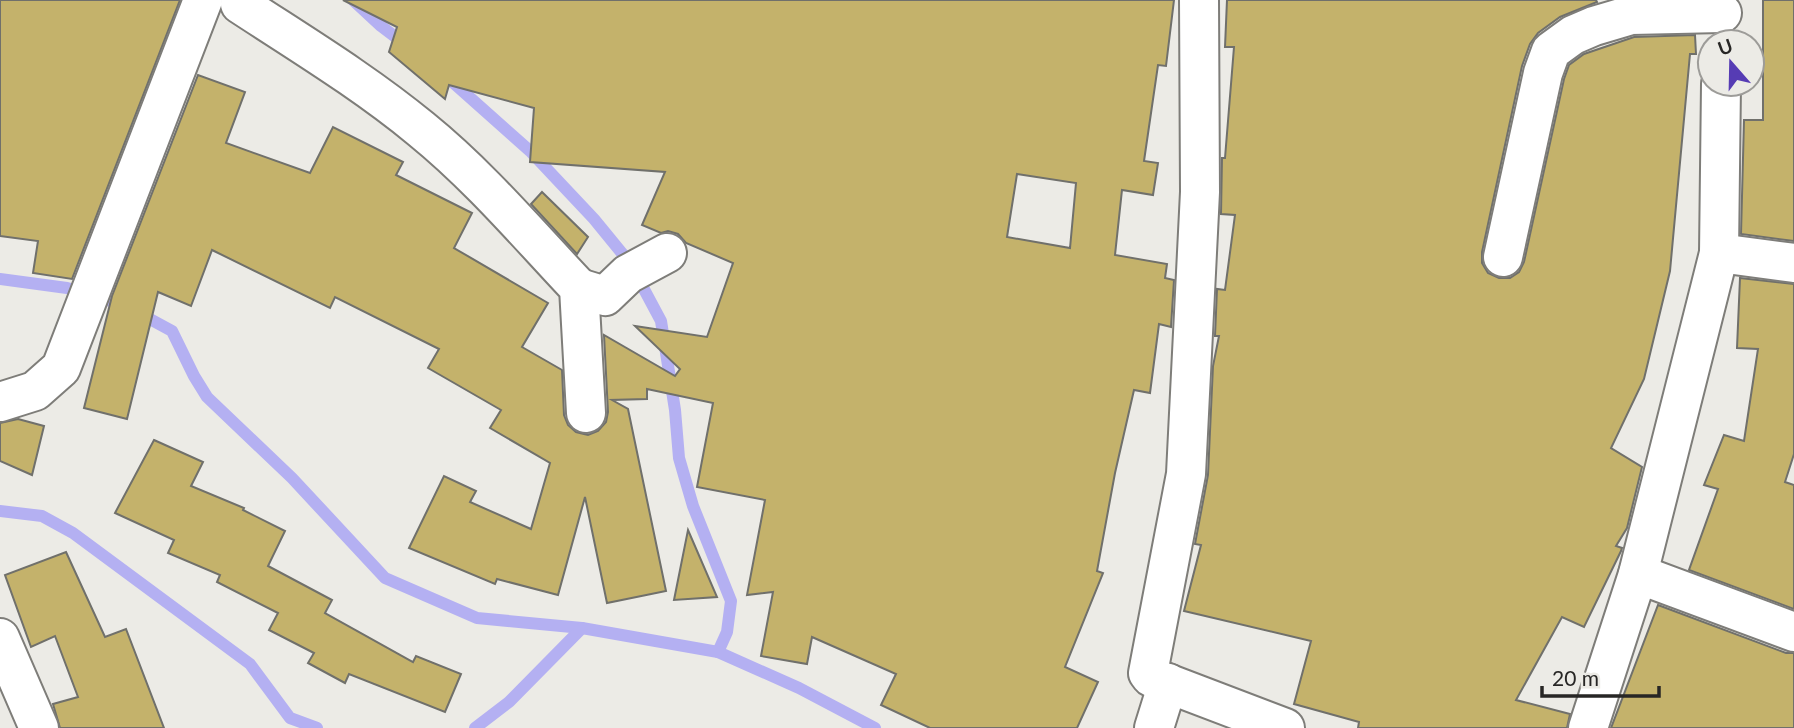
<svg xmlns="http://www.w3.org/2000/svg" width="1794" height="728" viewBox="0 0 1794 728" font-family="Lato,sans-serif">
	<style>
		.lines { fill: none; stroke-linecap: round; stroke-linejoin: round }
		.stream { stroke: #b4b0f2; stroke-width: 12 }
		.building { fill: #c4b26b; stroke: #70706b; stroke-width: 2; fill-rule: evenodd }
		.minor-casing { stroke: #7e7d79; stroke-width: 42 }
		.minor { stroke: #fff; stroke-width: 38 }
	</style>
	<rect width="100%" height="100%" fill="#ecebe6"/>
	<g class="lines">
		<g class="stream">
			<polyline points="353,0 381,26 406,45"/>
			<polyline points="448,78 530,151 594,219 630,263 661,321 675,410 679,458 693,506 731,601 727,632 718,652"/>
			<polyline points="0,279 67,288 124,305 172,331 194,376 207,397 292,478 385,578 477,618 582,628 718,652 799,688 875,728"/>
			<polyline points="0,511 42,516 73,533 250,664 290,718 317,728"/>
			<polyline points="475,728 509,702 582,628"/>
		</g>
	</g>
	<g class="building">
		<polygon points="0,0 180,0 72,279 33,273 38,241 0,236"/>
		<path d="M 343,0 L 1174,0 L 1166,66 L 1158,65 L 1144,161 L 1158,163 L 1153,195 L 1122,190 L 1115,255 L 1167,264 L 1165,278 L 1174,280 L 1171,327 L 1159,324 L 1150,393 L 1134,390 L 1115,473 L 1097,571 L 1103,573 L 1065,667 L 1098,682 L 1077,728 L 930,728 L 881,705 L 896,674 L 812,637 L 807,664 L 761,656 L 773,592 L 747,595 L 765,500 L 697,487 L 713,403 L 647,389 L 647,399 L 612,400 L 628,409 L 666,591 L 607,603 L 585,497 L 558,595 L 497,579 L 495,584 L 409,548 L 444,476 L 476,491 L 470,502 L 531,529 L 550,463 L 490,428 L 501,410 L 428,368 L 439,349 L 335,297 L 330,308 L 212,250 L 191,306 L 158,292 L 127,419 L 84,408 L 112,296 L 198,75 L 245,92 L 226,143 L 310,173 L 333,127 L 403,162 L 396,175 L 472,213 L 454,248 L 548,303 L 522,347 L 562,370 L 564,415 L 568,425 L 576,432 L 588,435 L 598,431 L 606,422 L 608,412 L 604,335 L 675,376 L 680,369 L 635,326 L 707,337 L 733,263 L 686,243 L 678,234 L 668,231 L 661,233 L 642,225 L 665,172 L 530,162 L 534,108 L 449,85 L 445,99 L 389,52 L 397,27 ZM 1017,174 L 1076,183 L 1070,248 L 1007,237 Z"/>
		<polygon points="1227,0 1596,0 1597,2 1560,17 1538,33 1530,44 1522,66 1482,252 1482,263 1488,273 1499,278 1510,278 1519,272 1524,262 1564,79 1569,65 1584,54 1634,37 1695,35 1696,54 1690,54 1670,271 1644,379 1611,448 1642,467 1627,528 1616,546 1622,548 1621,551 1584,627 1562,617 1516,700 1570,714 1567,728 1358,728 1359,722 1294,704 1311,641 1184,611 1201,545 1195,544 1208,475 1213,366 1219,336 1215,336 1217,289 1225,290 1235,215 1221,214 1222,158 1225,158 1234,47 1225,47"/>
		<polygon points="1763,0 1794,0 1794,241 1741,234 1744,120 1763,120"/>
		<polygon points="542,192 588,237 577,254 531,204"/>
		<polygon points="1740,278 1794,284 1794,454 1785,482 1794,485 1794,609 1689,570 1718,489 1704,485 1724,435 1744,441 1758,349 1737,348"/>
		<polygon points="18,419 44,426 32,475 0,461 0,423"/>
		<polygon points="154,440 203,462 191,486 244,508 243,510 285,531 268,566 332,600 325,613 413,662 416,656 461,674 445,712 349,674 345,683 308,663 314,653 269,630 278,613 217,582 220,575 168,553 174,540 115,513"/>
		<polygon points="688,530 717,597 674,600"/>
		<polygon points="66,552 105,637 126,629 164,728 60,728 53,704 78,697 55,636 31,647 5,575"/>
		<polygon points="1658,605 1786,653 1794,653 1794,728 1611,728"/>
	</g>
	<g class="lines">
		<defs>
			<g id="minor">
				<polyline points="1199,0 1200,192 1186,474 1148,673 1151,677 1285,728"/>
				<path d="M 240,4 C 301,44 364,82 421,129 C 479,176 528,234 579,288 L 586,413"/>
				<polyline points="1719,253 1794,263"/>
				<polyline points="1503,257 1543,73 1551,51 1573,35 1594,26 1631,15 1722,13"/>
				<polyline points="579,288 605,296 628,274 667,253"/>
				<polyline points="0,402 35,391 61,368 203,0"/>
				<polyline points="1638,574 1794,632"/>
				<polyline points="0,638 39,728"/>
				<polyline points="1154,728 1168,683"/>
				<polyline points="1588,728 1638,574 1719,253 1721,84"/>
			</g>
		</defs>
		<use href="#minor" class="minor-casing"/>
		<use href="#minor" class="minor"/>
	</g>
	<g transform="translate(1731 63) rotate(340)"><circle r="33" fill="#ecebe6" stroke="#9d9c99" stroke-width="2"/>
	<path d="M0-5L12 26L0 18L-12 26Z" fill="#563cb4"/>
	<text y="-10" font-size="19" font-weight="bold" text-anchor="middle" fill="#272625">U</text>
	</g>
	<path d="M1542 686v10h117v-10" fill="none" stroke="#272625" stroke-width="3.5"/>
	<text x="1552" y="686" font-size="21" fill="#272625" stroke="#ecebe6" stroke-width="5" paint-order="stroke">20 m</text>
</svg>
